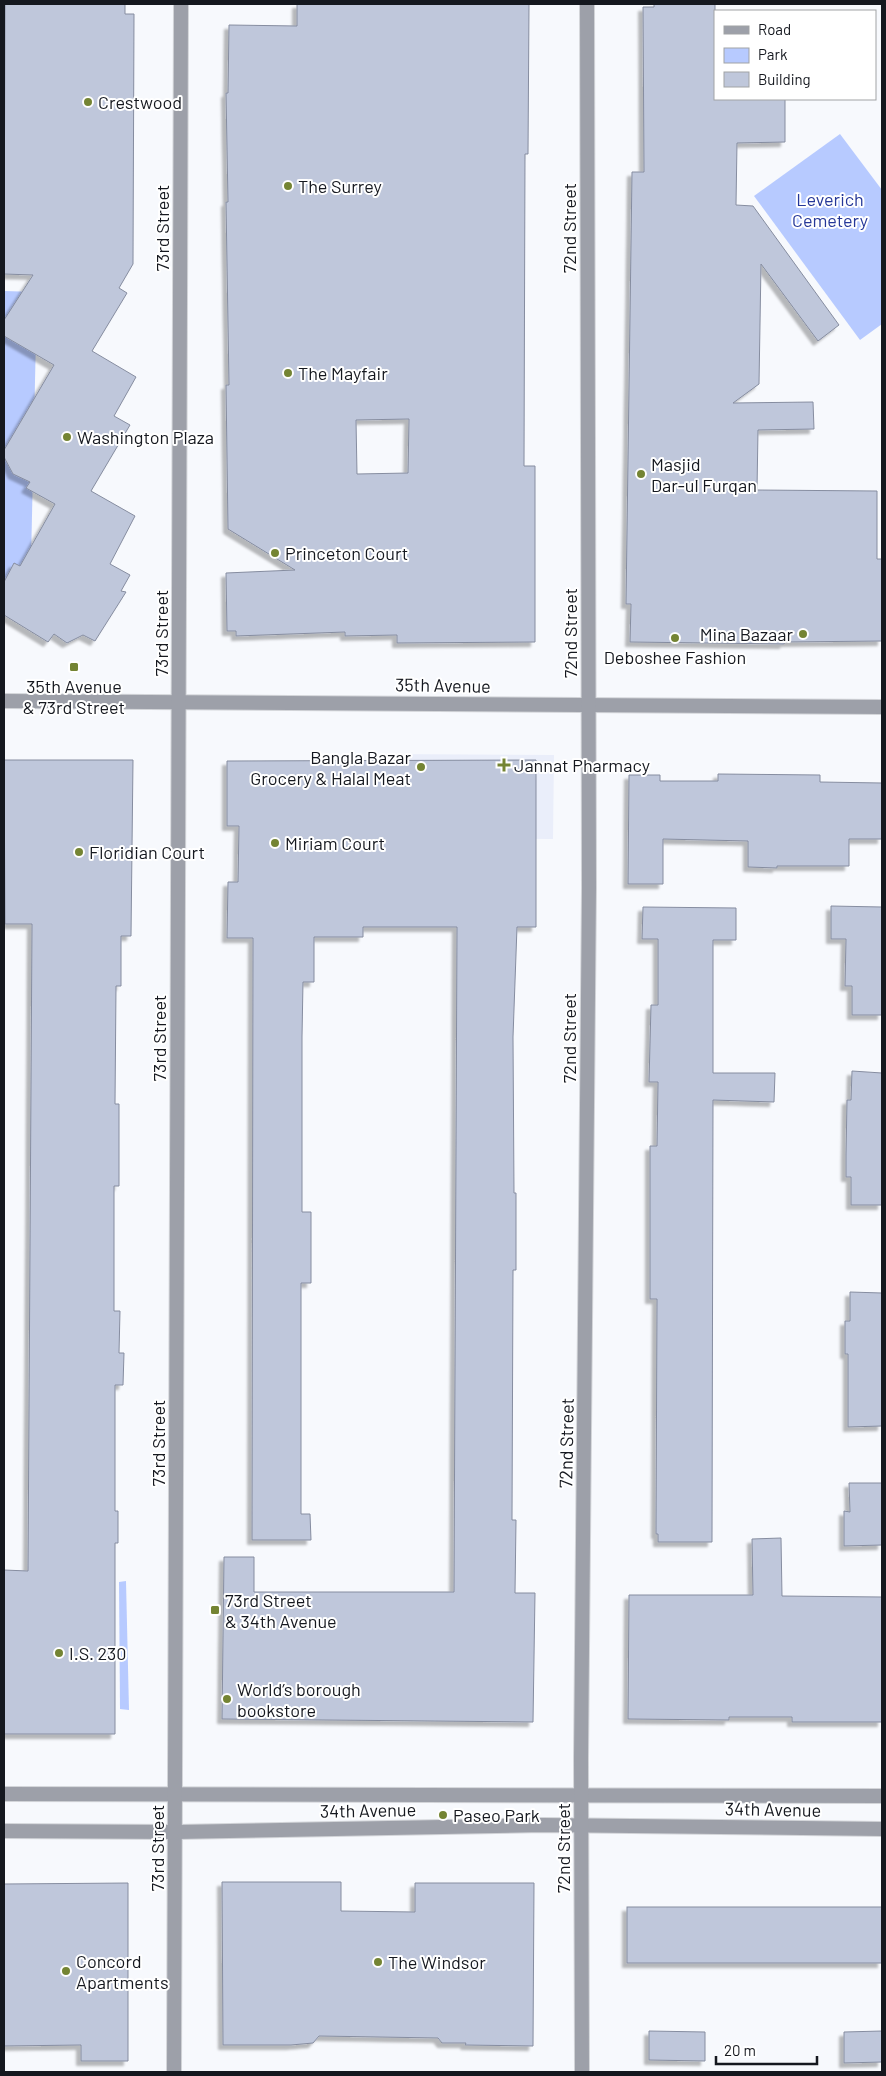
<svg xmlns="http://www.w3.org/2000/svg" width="886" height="2076" viewBox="0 0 886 2076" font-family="Barlow,sans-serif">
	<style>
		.built { fill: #eaeefa }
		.green { fill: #b7caff }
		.building { fill: #bfc7db; stroke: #868da0; fill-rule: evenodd; filter: url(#shadow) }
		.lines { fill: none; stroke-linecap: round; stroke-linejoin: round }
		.pedestrian-casing { stroke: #d3d5d9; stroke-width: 16 }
		.minor-casing { stroke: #d3d5d9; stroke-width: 16 }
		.pedestrian { stroke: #9da0a9; stroke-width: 14 }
		.minor { stroke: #9da0a9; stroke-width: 14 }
		.poi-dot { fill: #748433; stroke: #fff; stroke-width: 2 }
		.labels { text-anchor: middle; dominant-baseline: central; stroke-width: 4; stroke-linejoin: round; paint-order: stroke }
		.poi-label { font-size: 18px; fill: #15181f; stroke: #fff; text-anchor: start }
		.park-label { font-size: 18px; fill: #253798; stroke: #fff }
		.street-label { font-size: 18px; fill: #15181f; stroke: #fff }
	</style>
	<defs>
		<filter id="shadow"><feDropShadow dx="-4.5" dy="4.5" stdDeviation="1" flood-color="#0004"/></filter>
	</defs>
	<rect width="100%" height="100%" fill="#f7f9fd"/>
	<polygon class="built" points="384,754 554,755 553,839 384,838"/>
	<g class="green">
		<polygon points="840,134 882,190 882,324 860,340 754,196"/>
		<polygon points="4,291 37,292 30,605 4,605"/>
		<polygon points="126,1581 129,1710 120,1709 119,1582"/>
	</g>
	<g class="building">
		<polygon points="5,4 125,4 125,14 134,14 133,264 119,288 127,293 92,351 136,377 114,416 130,425 91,491 135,516 110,564 130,575 121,591 126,592 95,641 83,635 67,643 54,634 48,642 4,615 4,582 14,563 20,566 55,504 26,488 30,482 13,474 4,457 4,450 54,365 4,336 4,320 33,275 4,274"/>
		<path d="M 297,4 L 529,4 L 528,154 L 525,154 L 524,466 L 535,466 L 535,642 L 397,643 L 397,635 L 345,636 L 345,632 L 236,636 L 236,631 L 227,631 L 226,573 L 295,570 L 228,529 L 226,385 L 229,385 L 226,202 L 228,202 L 226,93 L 228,93 L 229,25 L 297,26 ZM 409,419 L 408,473 L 357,474 L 356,420 Z"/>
		<polygon points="654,4 715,4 715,99 785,99 785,142 737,143 736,205 753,206 839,325 818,341 761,264 759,384 733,403 813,402 814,429 758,430 757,490 877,491 877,559 882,559 882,641 785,642 784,644 630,642 631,604 626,604 632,172 644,172 643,7 654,7"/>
		<polygon points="4,760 133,760 131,936 121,936 121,986 116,986 115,1104 119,1104 119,1186 114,1186 114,1311 120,1311 119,1353 124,1353 123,1385 115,1385 115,1511 118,1511 118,1543 115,1543 115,1734 4,1734 4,1570 28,1571 32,924 5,924"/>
		<polygon points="536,760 536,927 517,927 513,1037 514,1193 516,1193 516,1270 513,1270 512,1520 516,1520 515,1593 535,1593 533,1722 222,1719 224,1557 254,1557 254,1592 454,1592 457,927 363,927 363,937 314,937 314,982 303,982 302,1037 302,1212 311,1212 311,1283 301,1283 301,1514 310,1514 311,1540 252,1540 253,938 227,938 228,882 238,882 239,826 227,826 227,761"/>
		<polygon points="718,774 820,775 820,782 882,783 882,839 849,839 849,866 777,866 777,868 748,867 748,841 663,839 663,884 628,884 629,775 660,775 660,781 718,781"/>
		<polygon points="831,906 882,907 882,1015 852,1015 852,986 845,986 846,939 831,939"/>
		<polygon points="643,907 736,908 736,940 713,940 713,1073 775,1073 774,1102 713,1100 712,1542 658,1542 658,1534 656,1534 657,1299 650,1299 650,1146 657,1146 658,1082 649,1082 651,1005 658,1005 658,939 642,939"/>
		<polygon points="852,1071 882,1073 882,1205 851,1205 851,1177 846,1177 846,1155 847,1100 851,1100"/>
		<polygon points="850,1292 882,1293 882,1426 848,1427 848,1354 845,1354 845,1321 850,1321"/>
		<polygon points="849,1483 882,1483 882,1545 844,1546 844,1511 850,1512"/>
		<polygon points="781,1538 782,1596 882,1597 882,1722 792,1722 792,1717 729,1717 729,1720 628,1719 629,1595 753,1595 752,1539"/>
		<polygon points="222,1882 341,1882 341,1911 415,1912 415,1883 534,1883 533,2046 465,2045 466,2043 442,2043 438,2038 319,2036 313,2043 291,2045 223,2045"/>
		<polygon points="128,1883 128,2061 81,2061 81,2045 4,2046 4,1884"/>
		<rect x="627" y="1907" width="255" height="56"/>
		<polygon points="649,2031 705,2032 705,2061 649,2060"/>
		<polygon points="882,2031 882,2062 844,2063 844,2032"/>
	</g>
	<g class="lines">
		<defs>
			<polyline id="pedestrian" points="4,1831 176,1832"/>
			<g id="minor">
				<polyline points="4,701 882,707"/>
				<polyline points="4,1794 882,1796"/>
				<polyline points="176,1832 543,1825 882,1829"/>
				<polyline points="174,2072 181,4"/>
				<polyline points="582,2072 581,1758 589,888 587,4"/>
			</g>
		</defs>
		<use href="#pedestrian" class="pedestrian-casing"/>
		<use href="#minor" class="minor-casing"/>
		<use href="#pedestrian" class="pedestrian"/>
		<use href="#minor" class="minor"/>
	</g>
	<g class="poi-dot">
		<circle cx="88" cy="102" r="5"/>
		<circle cx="288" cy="186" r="5"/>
		<circle cx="288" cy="373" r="5"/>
		<circle cx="67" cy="437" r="5"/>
		<circle cx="641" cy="474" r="5"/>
		<circle cx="275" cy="553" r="5"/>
		<circle cx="803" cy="634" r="5"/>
		<circle cx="675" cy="638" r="5"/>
		<rect x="69" y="662" width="10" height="10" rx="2.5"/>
		<path d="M501.5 757.5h5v5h5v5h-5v5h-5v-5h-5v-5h5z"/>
		<circle cx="421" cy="767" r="5"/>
		<circle cx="275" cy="843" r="5"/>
		<circle cx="79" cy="852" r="5"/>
		<rect x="210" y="1605" width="10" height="10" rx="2.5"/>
		<circle cx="59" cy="1653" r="5"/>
		<circle cx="227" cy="1699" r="5"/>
		<circle cx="443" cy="1815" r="5"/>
		<circle cx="378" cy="1962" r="5"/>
		<circle cx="66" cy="1971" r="5"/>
	</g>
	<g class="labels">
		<g class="poi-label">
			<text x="98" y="102">Crestwood</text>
			<text x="298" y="186">The Surrey</text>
			<text x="298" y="373">The Mayfair</text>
			<text x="77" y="437">Washington Plaza</text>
			<text x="651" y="464">Masjid<tspan x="651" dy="21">Dar-ul Furqan</tspan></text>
			<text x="285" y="553">Princeton Court</text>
			<text x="793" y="634" text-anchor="end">Mina Bazaar</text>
			<text x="675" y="657" text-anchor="middle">Deboshee Fashion</text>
			<text x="74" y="686" text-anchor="middle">35th Avenue<tspan x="74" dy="21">&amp; 73rd Street</tspan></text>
			<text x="411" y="757" text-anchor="end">Bangla Bazar<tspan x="411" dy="21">Grocery &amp; Halal Meat</tspan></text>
			<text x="514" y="765">Jannat Pharmacy</text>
			<text x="285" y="843">Miriam Court</text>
			<text x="89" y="852">Floridian Court</text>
			<text x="225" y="1600">73rd Street<tspan x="225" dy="21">&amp; 34th Avenue</tspan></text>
			<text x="69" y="1653">I.S. 230</text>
			<text x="237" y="1689">World’s borough<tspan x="237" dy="21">bookstore</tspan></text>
			<text x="453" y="1815">Paseo Park</text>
			<text x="76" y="1961">Concord<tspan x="76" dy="21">Apartments</tspan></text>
			<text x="388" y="1962">The Windsor</text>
		</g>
		<g class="park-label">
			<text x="830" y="199">Leverich<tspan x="830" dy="21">Cemetery</tspan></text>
		</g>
		<g class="street-label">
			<text transform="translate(162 228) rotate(-90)">73rd Street</text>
			<text transform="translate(569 228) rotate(-90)">72nd Street</text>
			<text transform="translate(161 633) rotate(-90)">73rd Street</text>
			<text transform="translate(570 633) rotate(-90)">72nd Street</text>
			<text transform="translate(443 685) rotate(1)">35th Avenue</text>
			<text transform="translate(159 1038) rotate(-90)">73rd Street</text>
			<text transform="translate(569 1038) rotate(-90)">72nd Street</text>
			<text transform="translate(158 1443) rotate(-90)">73rd Street</text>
			<text transform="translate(566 1443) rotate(-89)">72nd Street</text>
			<text transform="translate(773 1809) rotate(1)">34th Avenue</text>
			<text transform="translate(368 1810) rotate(-1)">34th Avenue</text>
			<text transform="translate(157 1848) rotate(-90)">73rd Street</text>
			<text transform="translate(563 1848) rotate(-90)">72nd Street</text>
		</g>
	</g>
	<rect width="886" height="2076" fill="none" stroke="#15181f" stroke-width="10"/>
	<rect x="714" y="10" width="162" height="90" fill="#ffffff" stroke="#a1a3a5"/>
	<rect x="724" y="26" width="25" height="8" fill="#9da0a9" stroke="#a1a3a5"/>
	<text x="758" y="35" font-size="15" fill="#15181f">Road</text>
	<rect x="724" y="48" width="25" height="15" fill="#b7caff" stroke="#a1a3a5"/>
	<text x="758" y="60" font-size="15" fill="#15181f">Park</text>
	<rect x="724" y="72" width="25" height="15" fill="#bfc7db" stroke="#a1a3a5"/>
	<text x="758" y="85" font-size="15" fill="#15181f">Building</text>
	<path d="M716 2056v8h101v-8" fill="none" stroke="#15181f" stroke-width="2.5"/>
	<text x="724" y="2056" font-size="15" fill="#15181f" stroke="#ffffff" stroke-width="4" paint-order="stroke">20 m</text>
</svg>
